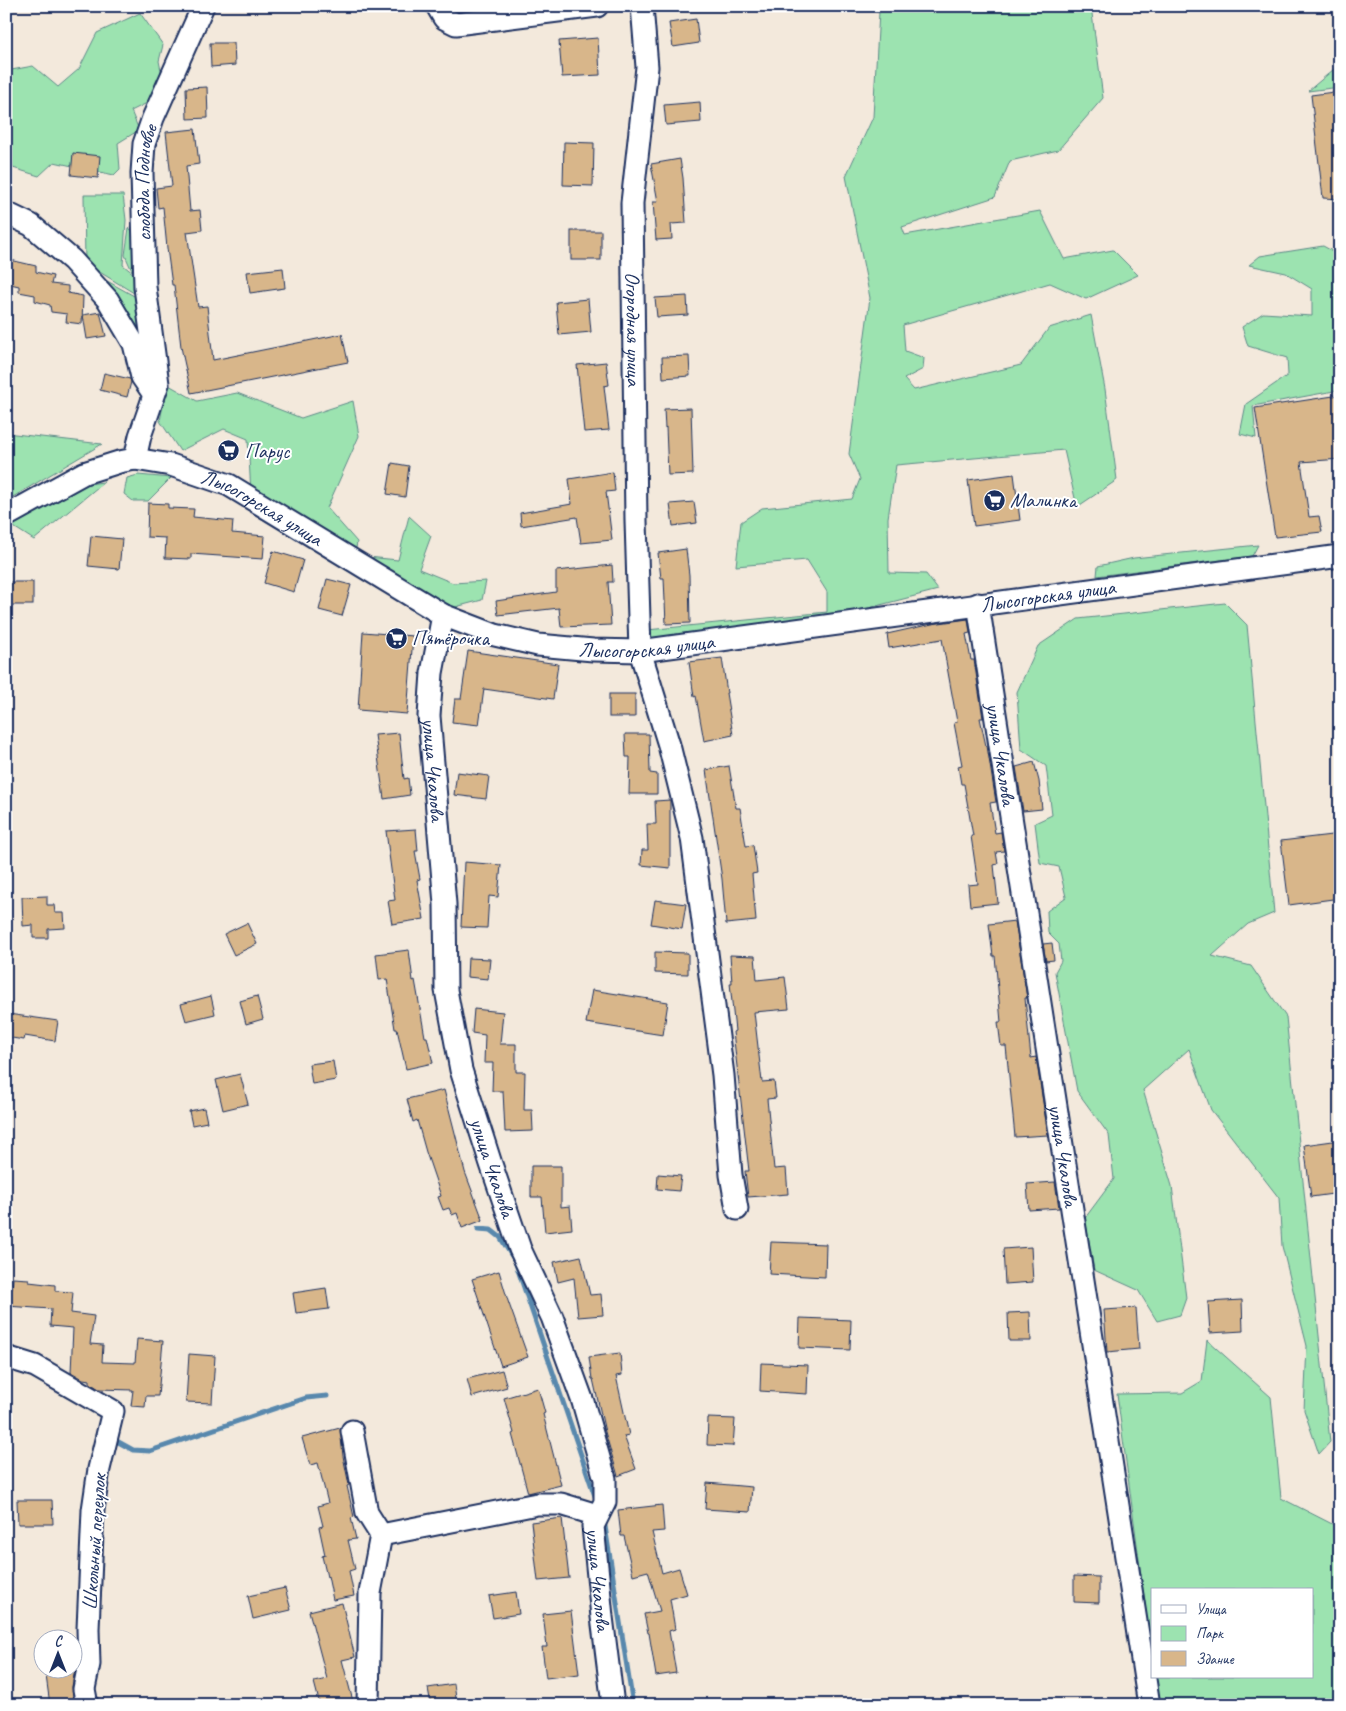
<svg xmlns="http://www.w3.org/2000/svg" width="1346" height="1711" viewBox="0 0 1346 1711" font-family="Caveat,sans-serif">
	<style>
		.green { fill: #9ce3b0; stroke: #5c8987 }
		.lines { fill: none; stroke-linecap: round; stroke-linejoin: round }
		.stream { stroke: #5888ad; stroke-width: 5 }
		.building { fill: #d8b68a; stroke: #1b2f5e }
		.minor-casing { stroke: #1b2f5e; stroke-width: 25 }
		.minor { stroke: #fff; stroke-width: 21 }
		.labels { text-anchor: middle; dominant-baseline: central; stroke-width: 4; stroke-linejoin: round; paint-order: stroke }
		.street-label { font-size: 21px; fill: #1b2f5e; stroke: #fff }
		.poi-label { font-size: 21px; fill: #1b2f5e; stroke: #fff; text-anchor: start }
	</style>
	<rect width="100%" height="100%" fill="#f3e9dc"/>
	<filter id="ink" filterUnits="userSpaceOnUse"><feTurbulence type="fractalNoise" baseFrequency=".02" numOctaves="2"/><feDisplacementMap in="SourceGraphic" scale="10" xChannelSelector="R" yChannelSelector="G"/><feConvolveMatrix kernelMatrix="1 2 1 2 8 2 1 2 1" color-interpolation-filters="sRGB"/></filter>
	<g filter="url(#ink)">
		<g class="green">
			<polygon points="670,6 784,6 762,9 669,11"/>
			<polygon points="846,6 1091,6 1103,98 1058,150 1010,161 995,197 902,227 905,235 1040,211 1064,259 1113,250 1138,275 1086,299 1050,283 903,325 905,351 924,358 923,369 904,379 914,390 1021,365 1049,328 1091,315 1105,389 1117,480 1077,507 1064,450 896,465 888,518 889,573 926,574 938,590 826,619 653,640 647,630 827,612 827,592 807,560 736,566 741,522 762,508 852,499 860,479 849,454 870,298 846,176 873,117 879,12"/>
			<polygon points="140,13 163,45 159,61 162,75 149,102 131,111 139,130 118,143 120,169 114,175 54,162 39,176 13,168 10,150 6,150 6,71 33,66 58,87 79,69 97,33"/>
			<polygon points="1340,64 1340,87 1308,91"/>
			<polygon points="84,195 123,195 126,220 123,265 140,279 142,298 85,263"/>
			<polygon points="129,228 136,234 139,259 132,271 125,255"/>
			<polygon points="1323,246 1334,252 1340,290 1340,385 1334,391 1253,406 1256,438 1240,434 1246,404 1288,375 1287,358 1248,346 1242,327 1263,313 1312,316 1312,289 1286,273 1249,265 1260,256"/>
			<polygon points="100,277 143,301 155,385"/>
			<polygon points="167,384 197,401 237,393 301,418 353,401 359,436 327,508 357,542 355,554 251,494 248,439 224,429 180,451 160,421"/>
			<polygon points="6,433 102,444 6,501"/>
			<polygon points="138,475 171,478 148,501 133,501 124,494 127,478"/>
			<polygon points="104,482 34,540 9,524 79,485"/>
			<polygon points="409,516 431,536 419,569 453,583 486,581 482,600 448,609 367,566 368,557 398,560"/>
			<polygon points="1258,545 1252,556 1097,576 1098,566 1134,558"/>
			<polygon points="1225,603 1247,625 1274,913 1248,924 1212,956 1251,966 1286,1017 1330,1442 1319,1454 1304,1410 1307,1346 1282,1246 1279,1198 1211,1110 1189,1049 1143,1090 1172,1186 1186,1298 1180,1315 1157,1321 1138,1290 1094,1270 1085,1218 1114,1179 1109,1135 1077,1091 1055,972 1061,961 1059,944 1048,933 1047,911 1066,897 1059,867 1040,863 1035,823 1052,815 1046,766 1021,749 1017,692 1038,646 1078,619"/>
			<polygon points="1207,1340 1271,1397 1281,1498 1340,1528 1340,1705 1159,1705 1155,1677 1312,1677 1312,1590 1152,1590 1152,1657 1117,1394 1182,1393 1202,1381"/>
		</g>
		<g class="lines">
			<g class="stream">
				<polyline points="478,1229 491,1230 500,1237 515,1261 596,1499"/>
				<polyline points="113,1439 133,1450 150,1451 306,1398 327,1396"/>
				<polyline points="604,1520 633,1705"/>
			</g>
		</g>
		<g class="building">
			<polygon points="696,19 699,43 673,47 669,23"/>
			<polygon points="598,38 600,75 562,77 559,41"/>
			<polygon points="210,43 234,43 235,65 211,67"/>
			<polygon points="207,87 208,118 187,119 186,88"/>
			<polygon points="1334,92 1340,132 1340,199 1323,198 1311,95"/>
			<polygon points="700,102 701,122 666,125 664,105"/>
			<polygon points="195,129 199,164 186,166 190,211 200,210 202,230 187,232 198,307 207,306 213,360 342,334 348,362 191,393 181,347 174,285 172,285 167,248 163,207 158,208 156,188 172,186 166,132"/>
			<polygon points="564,142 594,143 593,186 563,185"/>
			<polygon points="73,153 100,156 98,178 71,175"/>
			<polygon points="680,159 683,178 686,223 671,224 672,239 656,240 653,202 658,202 651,164"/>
			<rect x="571" y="231" width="30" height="29"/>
			<polygon points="6,259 36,266 36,272 53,276 51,284 68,286 68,293 83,296 82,324 66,322 67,314 51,312 50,305 35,301 35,295 19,292 19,286 6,283"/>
			<polygon points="283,268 285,288 250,293 247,272"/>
			<polygon points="687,296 688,315 657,317 655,298"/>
			<polygon points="588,299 591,332 559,335 556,302"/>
			<polygon points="100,312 106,336 87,339 83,315"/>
			<polygon points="689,356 690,376 663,378 662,357"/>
			<polygon points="606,362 609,385 604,386 609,430 584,432 577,365"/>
			<polygon points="104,373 130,379 131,382 127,397 100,390"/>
			<polygon points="1340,395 1340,459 1301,462 1309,517 1319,516 1322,532 1275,537 1255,408"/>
			<polygon points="691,408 693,474 668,475 666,427 665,428 664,409"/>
			<polygon points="392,463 409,466 405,497 387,494"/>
			<polygon points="613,472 615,491 606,492 612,540 581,543 577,517 521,526 520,513 572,504 569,479"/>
			<polygon points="1014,474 1020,520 974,526 968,480"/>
			<polygon points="694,502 697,523 673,526 670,504"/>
			<polygon points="148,503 168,504 168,508 194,509 193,517 233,521 232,533 265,536 263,559 191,554 191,559 165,558 166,538 147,537"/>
			<polygon points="91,536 122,539 119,569 88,566"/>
			<polygon points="686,549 689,575 690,623 666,624 664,578 661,578 658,553"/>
			<polygon points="273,551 303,560 294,592 264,583"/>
			<polygon points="612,565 613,582 608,582 611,625 561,627 559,608 498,615 496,601 556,592 556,571"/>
			<polygon points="327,579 351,585 342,616 319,610"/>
			<rect x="6" y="582" width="27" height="23"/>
			<polygon points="968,619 970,633 966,634 971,660 974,660 983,718 980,718 986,746 987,746 996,802 990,803 995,833 1001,832 1004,851 996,852 998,864 994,865 998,903 970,906 968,885 978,884 971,836 973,836 964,784 961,784 958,766 962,765 954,723 957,722 942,639 889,648 887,634 932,624"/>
			<polygon points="363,632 413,636 407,714 358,710"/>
			<polygon points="468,651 558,664 553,699 484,689 479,725 452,722 455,699 461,699"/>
			<polygon points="722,658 727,693 726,693 733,735 704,741 696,696 694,697 689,662"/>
			<rect x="609" y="694" width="26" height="23"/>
			<polygon points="399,733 404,779 408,778 410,795 384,799 375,735"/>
			<polygon points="625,734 649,734 650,773 657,774 657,794 629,794 630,757 626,757"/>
			<polygon points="1034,762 1039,781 1042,809 1023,811 1016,767"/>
			<polygon points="729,766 736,808 740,808 746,846 753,845 757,873 752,874 756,921 726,924 722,879 706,770"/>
			<polygon points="457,772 489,776 486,799 454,795"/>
			<polygon points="670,800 670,868 641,865 642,850 648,850 647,824 656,824 655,801"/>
			<polygon points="416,829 418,851 415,851 420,879 417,880 424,919 392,924 388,901 395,900 386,831"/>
			<polygon points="1340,834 1340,898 1289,905 1281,841"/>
			<polygon points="464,862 501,865 498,897 489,896 487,928 461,927"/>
			<polygon points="47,896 47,905 54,905 55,913 64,913 65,928 48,929 48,938 33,938 33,925 23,926 22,897"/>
			<polygon points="655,900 686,904 682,929 651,924"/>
			<polygon points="1015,921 1027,998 1025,998 1031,1058 1036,1057 1048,1135 1015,1137 1006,1046 1001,1046 998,1022 1001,1022 995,956 993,956 989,924"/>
			<polygon points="247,923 257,944 234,955 224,934"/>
			<polygon points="1052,943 1054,960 1046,961 1043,944"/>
			<polygon points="409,950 413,981 415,980 425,1037 427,1037 433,1063 406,1069 397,1029 395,1029 387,979 379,980 376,954"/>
			<polygon points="655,952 688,953 688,974 655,973"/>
			<polygon points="730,955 755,956 757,980 785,977 789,1009 754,1012 762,1082 774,1081 776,1098 767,1099 774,1169 786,1168 788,1194 748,1197 745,1171 749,1171 733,1032 735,1031 730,983 732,983"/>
			<polygon points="468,958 490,959 488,979 467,977"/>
			<polygon points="592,990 668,1002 663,1035 586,1023"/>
			<polygon points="211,996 215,1014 186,1021 181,1004"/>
			<polygon points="257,996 263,1019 246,1024 240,1001"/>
			<polygon points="474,1009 503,1012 500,1044 516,1044 516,1072 525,1072 524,1110 532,1110 533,1131 505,1132 503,1091 492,1091 493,1063 484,1063 485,1035 472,1033"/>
			<polygon points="8,1014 58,1021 55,1041 25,1036 24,1040 6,1037"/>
			<polygon points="333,1061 336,1080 312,1084 309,1064"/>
			<polygon points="240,1074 248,1104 223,1110 216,1080"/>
			<polygon points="444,1090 465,1172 483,1220 462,1228 457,1213 452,1215 449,1208 443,1210 438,1197 441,1196 426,1152 417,1120 413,1122 407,1099"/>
			<polygon points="204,1108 207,1122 192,1125 189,1111"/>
			<polygon points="1340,1140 1340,1193 1311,1197 1304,1145"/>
			<polygon points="531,1166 561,1166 561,1207 570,1206 572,1229 545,1232 542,1197 531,1197"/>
			<polygon points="658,1174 681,1176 679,1191 657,1189"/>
			<polygon points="1055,1182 1059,1208 1029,1210 1027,1184"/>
			<polygon points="771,1242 826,1244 825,1277 769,1274"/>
			<polygon points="1031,1247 1033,1282 1005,1284 1003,1249"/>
			<polygon points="581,1256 590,1295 601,1294 603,1315 578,1317 574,1278 558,1282 554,1262"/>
			<polygon points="499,1271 508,1301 528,1357 501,1366 472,1279"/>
			<polygon points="13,1278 29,1279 29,1282 55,1285 55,1291 73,1292 71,1313 94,1316 90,1344 103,1345 102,1362 135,1363 137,1339 163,1341 158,1396 146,1396 145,1407 131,1406 133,1390 99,1389 90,1383 90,1380 83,1379 71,1372 73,1328 50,1326 51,1309 6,1306 6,1289 12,1289"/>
			<polygon points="326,1288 329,1309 296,1313 293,1293"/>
			<polygon points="1242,1300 1243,1331 1210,1333 1208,1302"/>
			<polygon points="1136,1308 1139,1349 1107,1352 1104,1310"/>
			<polygon points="1030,1312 1031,1341 1009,1341 1008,1313"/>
			<polygon points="800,1318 851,1320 850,1350 799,1348"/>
			<polygon points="620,1353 622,1375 616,1376 629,1435 624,1436 636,1469 618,1476 605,1432 593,1379 592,1379 589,1357"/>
			<polygon points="189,1354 215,1356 212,1403 186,1402"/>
			<polygon points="761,1363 808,1365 807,1394 760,1391"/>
			<polygon points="502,1370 507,1387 472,1397 467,1379"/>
			<polygon points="538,1388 545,1413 543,1414 561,1485 528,1493 512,1434 514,1433 504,1398"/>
			<polygon points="708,1418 735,1419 733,1446 707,1445"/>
			<polygon points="340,1428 343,1456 349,1485 347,1486 354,1517 351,1518 356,1539 348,1540 355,1569 349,1571 354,1596 333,1600 328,1576 327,1577 322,1556 325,1555 319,1527 323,1526 318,1506 328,1503 318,1463 310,1465 302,1438"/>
			<polygon points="707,1483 752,1487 750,1512 705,1509"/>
			<polygon points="17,1500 52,1500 53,1524 18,1524"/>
			<polygon points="662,1505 664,1531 652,1532 662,1573 679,1568 687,1594 670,1599 675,1629 669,1631 676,1673 656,1676 649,1633 648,1633 644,1614 660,1611 648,1571 633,1575 624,1536 621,1536 618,1510"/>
			<polygon points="562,1518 569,1578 538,1581 531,1522"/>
			<polygon points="1074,1576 1099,1577 1099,1603 1074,1602"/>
			<polygon points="285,1588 291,1610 253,1619 248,1596"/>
			<polygon points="516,1592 519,1614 493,1618 489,1596"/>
			<polygon points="342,1603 355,1657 342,1660 354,1705 320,1705 314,1682 327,1679 309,1611"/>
			<polygon points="571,1611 579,1674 546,1678 542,1647 547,1647 543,1614"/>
			<polygon points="45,1668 75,1668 72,1687 74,1705 50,1705"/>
			<polygon points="454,1684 457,1705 431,1705 428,1688"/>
		</g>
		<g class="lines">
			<defs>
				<g id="minor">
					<polyline points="437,6 444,18 456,24 597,6"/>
					<path id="s1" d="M 642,6 L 647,67 L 632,203 L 636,521 L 640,651 L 669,745 L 692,838 L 723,1075 L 731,1175 L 737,1209"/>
					<polyline points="6,213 31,225 72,260 108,300 134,344 142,377 153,393"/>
					<path id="s2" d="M 135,459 L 140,436 L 158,384 L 145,287 L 142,173 L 144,144 L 153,118 L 203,6"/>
					<path id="s3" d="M 6,516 L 84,473 L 119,462 L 135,459 L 171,465 L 229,485 L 443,615 L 495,635 L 538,645 L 593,650 L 640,651 L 1340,556"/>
					<path id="s4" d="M 978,604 L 1149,1705"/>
					<path id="s5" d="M 443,615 L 432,673 L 429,716 L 445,904 L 446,990 L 461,1070 L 491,1164 L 520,1249 L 552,1317 L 583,1402 L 605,1479 L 605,1502 L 593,1526 L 602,1617 L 613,1705"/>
					<polyline points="6,1357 35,1366 113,1411 99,1469 93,1510 88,1629 89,1664 84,1689 87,1705"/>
					<polyline points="352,1431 367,1513 381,1535 370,1593 368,1705"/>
					<polyline points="381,1535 537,1504 561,1504 597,1515"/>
				</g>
			</defs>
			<use href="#minor" class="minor-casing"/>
			<use href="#minor" class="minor"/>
		</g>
	</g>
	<defs>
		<symbol id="supermarket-disc" viewBox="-11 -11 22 22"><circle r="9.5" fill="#1b2f5e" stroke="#fff"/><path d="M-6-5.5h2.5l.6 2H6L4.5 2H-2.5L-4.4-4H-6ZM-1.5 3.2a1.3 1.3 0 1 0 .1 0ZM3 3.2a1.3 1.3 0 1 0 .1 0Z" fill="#fff"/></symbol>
	</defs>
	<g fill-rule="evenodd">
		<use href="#supermarket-disc" x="216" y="438" width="25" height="25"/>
		<use href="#supermarket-disc" x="982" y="488" width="25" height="25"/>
		<use href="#supermarket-disc" x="384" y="626" width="25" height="25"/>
	</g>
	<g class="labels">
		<g class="street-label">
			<text stroke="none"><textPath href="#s2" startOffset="281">слобода Подновье</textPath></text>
			<text stroke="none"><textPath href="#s1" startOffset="324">Огородная улица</textPath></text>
			<text stroke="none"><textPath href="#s3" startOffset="279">Лысогорская улица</textPath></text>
			<text stroke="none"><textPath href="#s3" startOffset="1104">Лысогорская улица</textPath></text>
			<text stroke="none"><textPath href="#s3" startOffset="699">Лысогорская улица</textPath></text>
			<text stroke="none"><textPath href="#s4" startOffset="152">улица Чкалова</textPath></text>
			<text stroke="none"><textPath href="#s5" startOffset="156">улица Чкалова</textPath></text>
			<text stroke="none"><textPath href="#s4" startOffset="558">улица Чкалова</textPath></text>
			<text stroke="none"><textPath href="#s5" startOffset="561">улица Чкалова</textPath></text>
			<text transform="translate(94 1542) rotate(-86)">Школьный переулок</text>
			<text stroke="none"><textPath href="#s5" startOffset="996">улица Чкалова</textPath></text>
		</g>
		<g class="poi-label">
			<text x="245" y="451">Парус</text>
			<text x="1010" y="500">Малинка</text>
			<text x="412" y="638">Пятёрочка</text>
		</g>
	</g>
	<rect width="1346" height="1711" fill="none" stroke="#fff" stroke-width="25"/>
	<rect x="12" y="12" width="1321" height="1686" fill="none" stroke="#1b2f5e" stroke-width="2" filter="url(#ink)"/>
	<rect x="1151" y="1588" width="162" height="90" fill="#ffffff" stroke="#a4acbf"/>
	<rect x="1161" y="1605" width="25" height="8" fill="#ffffff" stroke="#a4acbf"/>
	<text x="1196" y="1614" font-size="15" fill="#1b2f5e">Улица</text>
	<rect x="1161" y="1626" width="25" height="15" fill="#9ce3b0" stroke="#a4acbf"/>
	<text x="1196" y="1638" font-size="15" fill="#1b2f5e">Парк</text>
	<rect x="1161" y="1651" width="25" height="15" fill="#d8b68a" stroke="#a4acbf"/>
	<text x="1196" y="1664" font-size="15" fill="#1b2f5e">Здание</text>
	<g transform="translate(58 1654)"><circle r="24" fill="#ffffff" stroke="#a4acbf"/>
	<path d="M0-4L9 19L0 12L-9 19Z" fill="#1b2f5e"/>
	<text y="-8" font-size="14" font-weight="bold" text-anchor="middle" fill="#1b2f5e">С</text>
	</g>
</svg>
